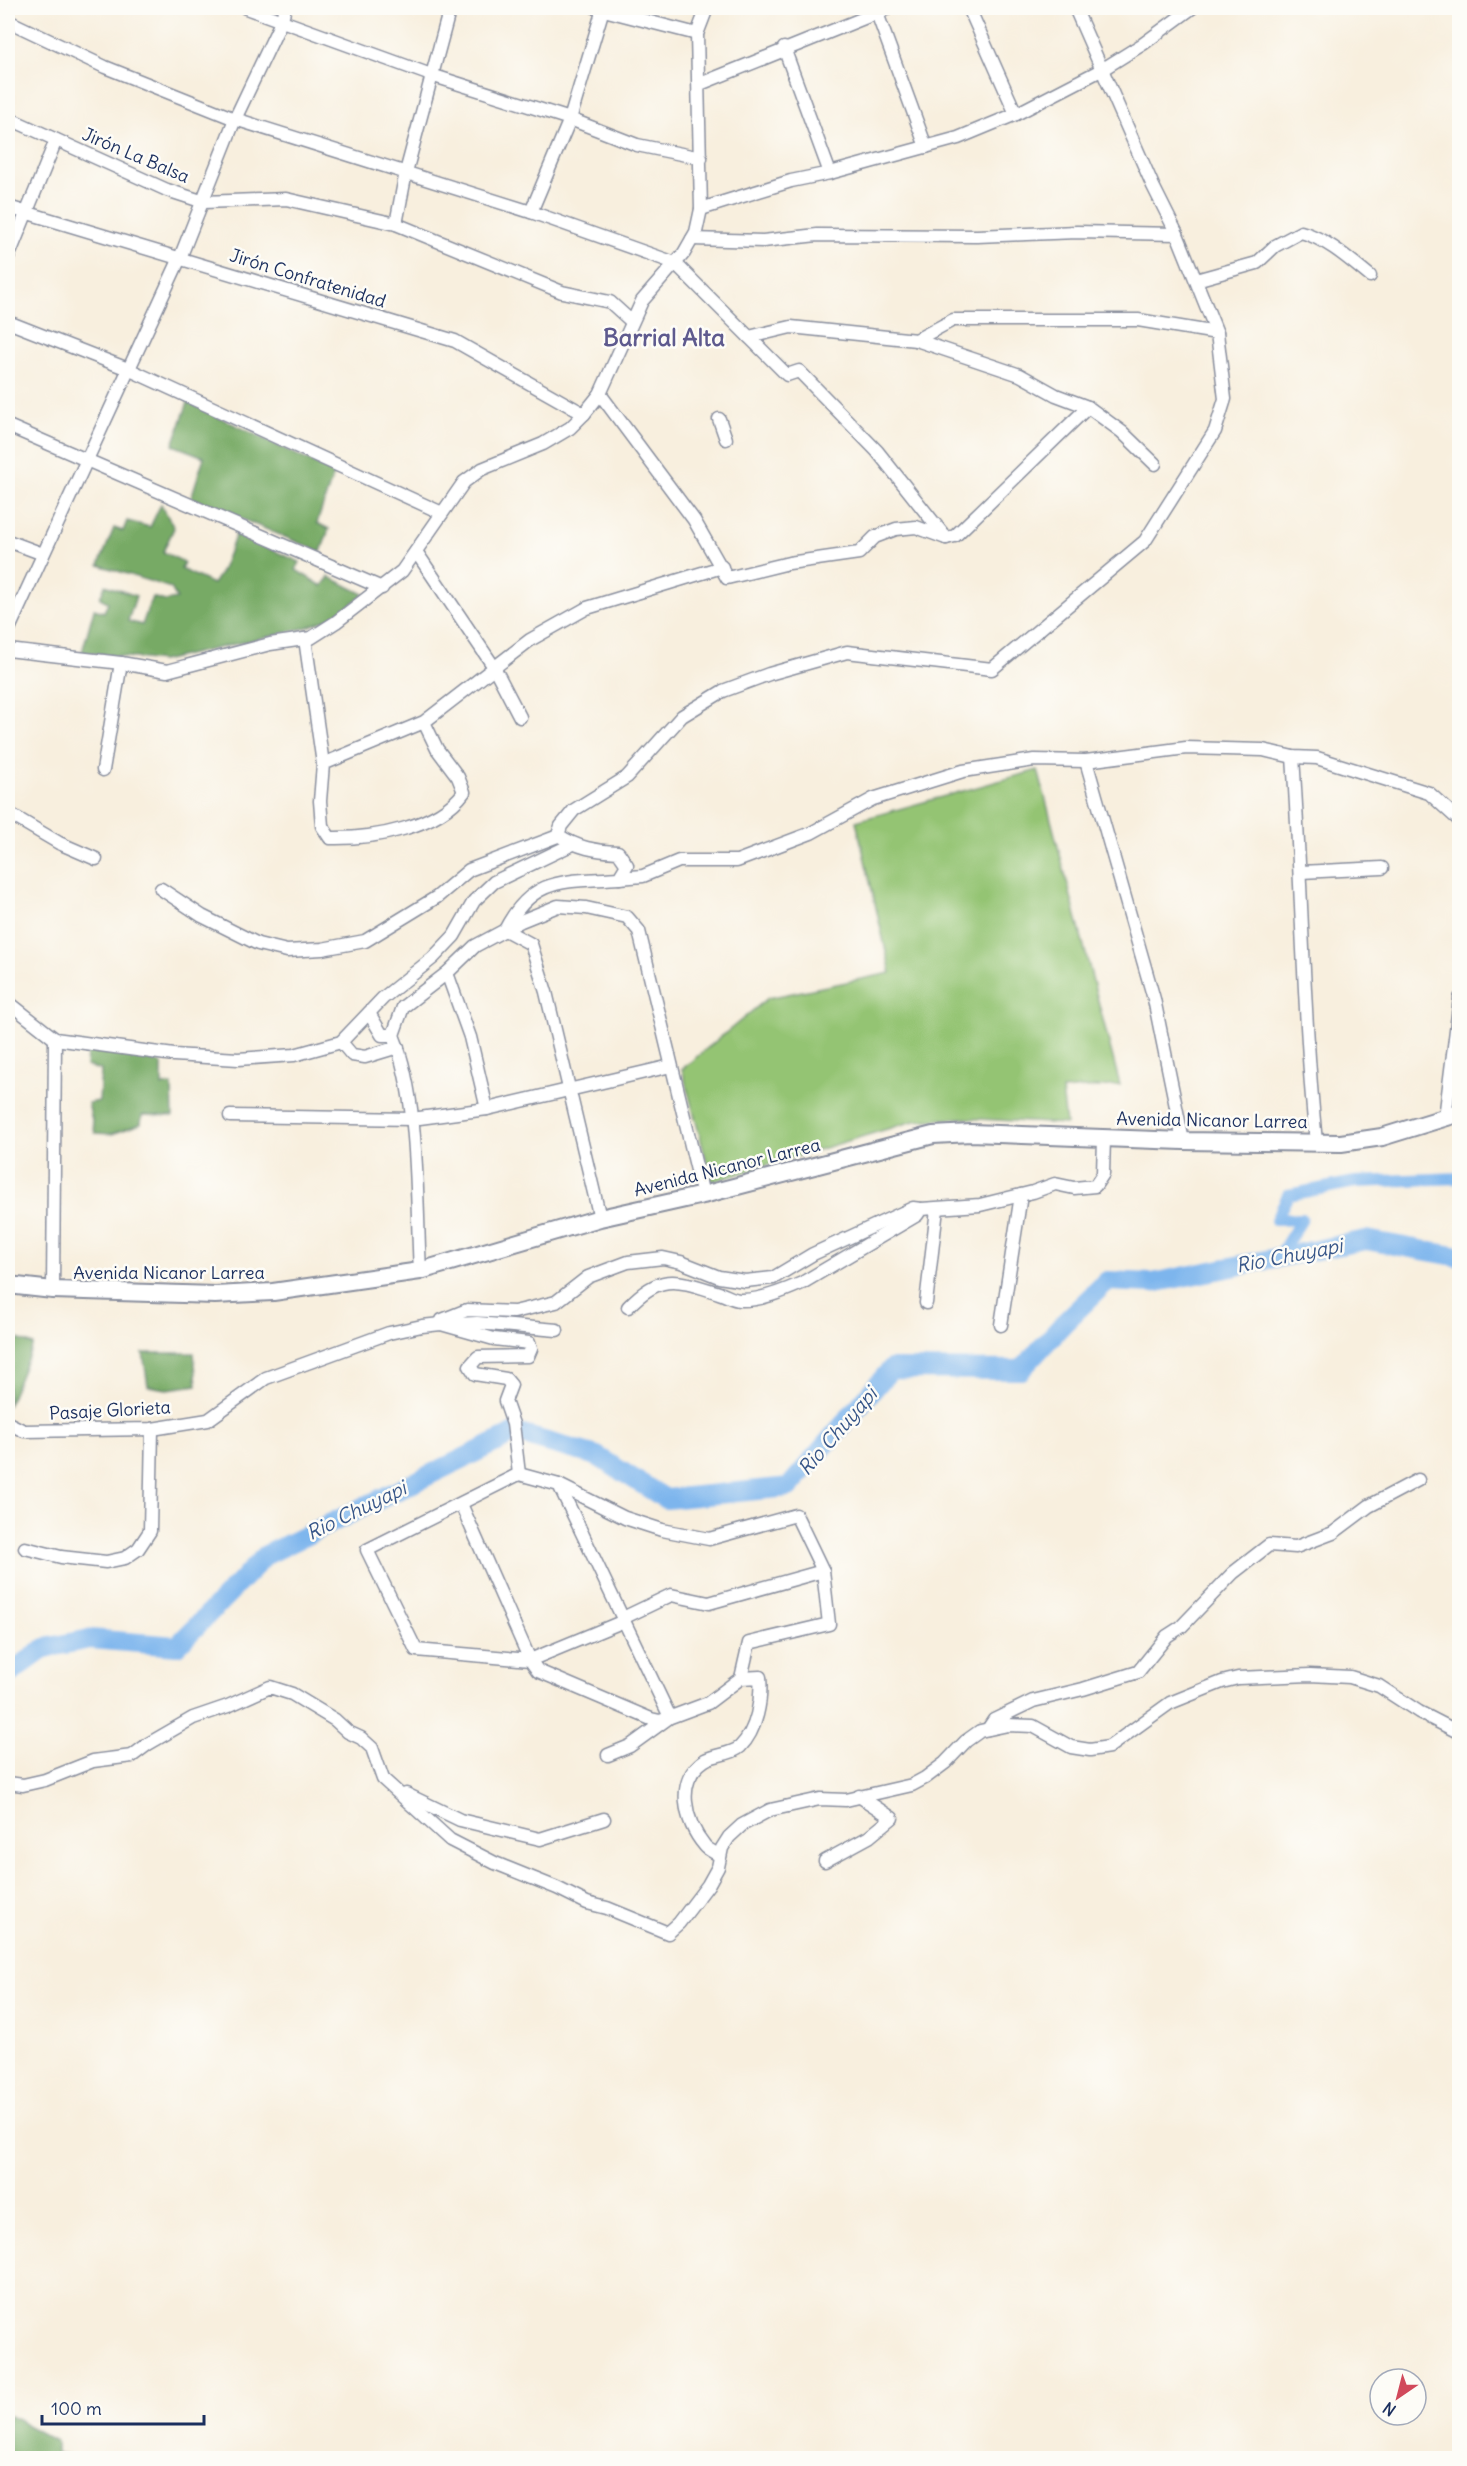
<svg xmlns="http://www.w3.org/2000/svg" width="1467" height="2466" viewBox="0 0 1467 2466" font-family="Delius,sans-serif">
	<style>
		.green { fill: #94c473; stroke: #587a68; stroke-width: 1.5 }
		.forest { fill: #77aa65; stroke: #496c62; stroke-width: 1.5 }
		.lines { fill: none; stroke-linecap: round; stroke-linejoin: round }
		.canal { stroke: #7db5ed; stroke-width: 12 }
		.river { stroke: #7db5ed; stroke-width: 20 }
		.street-casing { stroke: #8a8f9e; stroke-width: 15 }
		.secondary-casing { stroke: #8a8f9e; stroke-width: 20 }
		.street { stroke: #fff; stroke-width: 12 }
		.secondary { stroke: #fff; stroke-width: 16 }
		.labels { text-anchor: middle; dominant-baseline: central; stroke-width: 5; stroke-linejoin: round; paint-order: stroke }
		.street-label { font-size: 18px; fill: #1b2f5e; stroke: #fdfcf7 }
		.water-label { font-size: 20px; font-style: italic; fill: #385789; stroke: #fdfcf7 }
		.district-label { font-size: 24px; font-weight: bold; fill: #5e5a8e; stroke: #fdfcf7 }
	</style>
	<rect width="100%" height="100%" fill="#fdfcf7"/>
	<filter id="ink" filterUnits="userSpaceOnUse"><feTurbulence type="fractalNoise" baseFrequency=".0167" numOctaves="2"/><feDisplacementMap in="SourceGraphic" scale="12" xChannelSelector="R" yChannelSelector="G"/><feConvolveMatrix kernelMatrix="1 2 1 2 8 2 1 2 1" color-interpolation-filters="sRGB"/></filter>
	<filter id="wash" filterUnits="userSpaceOnUse"><feTurbulence type="fractalNoise" baseFrequency=".008" numOctaves="4" result="noise"/><feDisplacementMap in="SourceGraphic" scale="24" xChannelSelector="R" yChannelSelector="G"/><feGaussianBlur stdDeviation="1.35" result="paint"/><feColorMatrix in="noise" values="0 0 0 0 0 0 0 0 0 0 0 0 0 0 0 0 0 1.4 0 .05"/><feComposite in="paint" operator="in"/></filter>
	<g filter="url(#wash)">
		<rect width="100%" height="100%" fill="#f8efde"/>
		<polygon class="green" points="1038,770 1120,1085 1062,1090 1066,1124 962,1118 914,1121 712,1182 682,1069 768,998 891,973 856,821"/>
		<g class="forest">
			<polygon points="188,402 334,473 317,523 329,529 321,552 191,498 204,457 173,445"/>
			<polygon points="161,504 174,528 163,552 184,562 181,569 213,584 221,572 236,534 300,562 296,570 322,586 329,577 364,594 336,616 305,628 162,661 82,652 94,609 104,612 108,602 100,598 105,585 136,596 128,621 142,625 152,597 165,601 177,599 171,588 99,565 114,528 123,531 127,521 150,527"/>
			<polygon points="77,1046 120,1050 162,1064 162,1086 172,1085 173,1116 142,1115 141,1124 112,1134 95,1133 88,1103 99,1101 101,1070 86,1066 87,1053"/>
			<polygon points="18,1339 33,1345 8,1406 8,1356 10,1357"/>
			<polygon points="143,1353 194,1353 197,1385 167,1389 148,1386"/>
			<polygon points="8,2415 56,2441 56,2453 84,2458 8,2458"/>
		</g>
		<g class="lines">
			<polyline class="canal" points="1278,1258 1302,1219 1276,1220 1288,1195 1355,1182 1460,1178"/>
			<polyline class="river" points="8,1675 45,1648 90,1639 177,1646 266,1555 515,1433 597,1456 666,1499 789,1487 891,1369 1021,1370 1065,1322 1107,1281 1152,1283 1366,1240 1460,1257"/>
		</g>
	</g>
	<g filter="url(#ink)">
		<g class="lines">
			<defs>
				<g id="street">
					<polyline points="246,8 431,75 570,119 637,145 701,158"/>
					<polyline points="596,8 697,34"/>
					<polyline points="969,8 1016,114"/>
					<polyline points="877,13 926,147"/>
					<polyline points="8,21 105,67 235,119 531,212 675,263 787,375 799,371 877,451 946,538"/>
					<polyline points="784,48 830,173"/>
					<polyline points="700,84 889,8"/>
					<polyline points="8,118 167,190 204,202 286,199 396,224 562,292 610,302 632,322"/>
					<polyline points="8,207 455,341 584,414"/>
					<polyline points="701,209 791,181 830,173 958,138 1016,114 1103,69 1143,44 1192,8"/>
					<polyline points="531,212 570,119 603,9"/>
					<polyline points="396,224 406,172 450,8"/>
					<polyline points="692,239 763,241 817,235 977,236 1077,232 1177,234"/>
					<polyline points="8,258 56,140"/>
					<path d="M 1196,280 L 1257,263 L 1275,246 L 1301,232 C 1327,239 1349,259 1370,276"/>
					<polyline points="8,322 128,369 442,513"/>
					<polyline points="749,337 791,327 916,340 1020,375 1056,395 1088,407 1122,432 1155,464"/>
					<polyline points="916,340 953,320 1138,320 1217,333"/>
					<polyline points="600,394 694,520 727,578 789,563 859,553 875,537 896,529 916,527 946,538 955,536 1088,407"/>
					<polyline points="719,419 726,439"/>
					<polyline points="8,426 382,588"/>
					<polyline points="8,541 43,554"/>
					<polyline points="417,553 494,667 520,717"/>
					<polyline points="8,631 180,258 235,119 281,22 285,8"/>
					<polyline points="305,639 323,764"/>
					<polyline points="8,650 121,663 167,671 270,644 311,638 336,622 402,571 464,482 482,469 543,444 570,428 584,414 600,394 642,301 684,253 696,232 701,209 697,34 707,8"/>
					<path d="M 424,722 L 437,749 L 458,777 L 464,792 C 438,828 372,839 330,838 L 322,826 L 320,801 L 323,764 L 424,722 L 530,640 L 587,608 L 722,567"/>
					<path d="M 1293,757 C 1302,885 1303,1014 1316,1142"/>
					<polyline points="1086,761 1154,999 1183,1141"/>
					<polyline points="103,770 121,663"/>
					<polyline points="8,813 59,843 96,859"/>
					<polyline points="1301,872 1382,868"/>
					<polyline points="619,878 643,876 679,861 737,861 811,833 873,799 963,771 1034,760 1086,761 1186,748 1263,750 1293,757 1317,758 1429,793 1460,821"/>
					<polyline points="161,889 202,916 258,944 287,951 322,949 365,941 437,897 469,870 558,836"/>
					<polyline points="506,929 521,921 558,906 586,908 627,917 639,931 703,1195"/>
					<path d="M 505,930 C 533,875 566,882 619,878 L 627,865 L 618,852 C 595,851 578,848 558,835 L 561,826 L 574,810 L 627,777 L 682,716 L 723,691 L 769,674 L 847,652 L 992,669 L 1145,541 L 1215,431 L 1225,399 L 1217,333 L 1177,234 L 1153,186 L 1075,8"/>
					<polyline points="447,973 470,1037 487,1109"/>
					<polyline points="8,1002 55,1039 174,1055 238,1059 294,1055 341,1042 383,998 433,958 454,936 474,901 494,882 573,844"/>
					<path d="M 369,1013 L 382,1035 L 393,1035 C 420,1101 416,1199 420,1271"/>
					<polyline points="393,1035 403,1007 447,973 475,946 505,930 531,944 546,992 600,1218"/>
					<polyline points="341,1042 352,1055 365,1057 398,1047"/>
					<polyline points="230,1116 412,1119 487,1109 671,1066"/>
					<polyline points="1445,1118 1460,998"/>
					<polyline points="53,1290 55,1039"/>
					<polyline points="926,1303 937,1209"/>
					<path d="M 628,1307 C 661,1272 677,1280 719,1293 C 726,1295 733,1300 740,1300 C 760,1301 784,1291 802,1283 L 917,1215 L 921,1209 L 980,1205 L 1033,1192 L 1055,1184 L 1074,1188 L 1095,1186 L 1103,1174 L 1104,1138"/>
					<polyline points="441,1324 442,1320 467,1310 514,1312 556,1302 588,1277 628,1262 663,1258 681,1262 719,1277 745,1281 773,1278 813,1254 913,1208 921,1209"/>
					<polyline points="457,1324 477,1323 557,1330"/>
					<polyline points="1001,1325 1021,1195"/>
					<polyline points="8,1423 24,1431 152,1429 208,1420 266,1378 389,1333 422,1326 441,1324 494,1339 529,1343 531,1349 528,1356 478,1357 470,1366 475,1374 506,1379 511,1385 505,1401 513,1424 519,1474"/>
					<polyline points="559,1485 625,1518 662,1530 709,1539 796,1515 823,1571"/>
					<polyline points="461,1504 530,1660 624,1621"/>
					<polyline points="25,1548 61,1557 106,1562 125,1558 138,1549 150,1531 152,1429"/>
					<polyline points="623,1618 671,1595 709,1603 823,1571 829,1624 749,1643 741,1678"/>
					<polyline points="988,1729 994,1720 1033,1701 1083,1689 1138,1672 1167,1636 1181,1627 1233,1573 1269,1545 1296,1547 1333,1533 1369,1506 1418,1480"/>
					<path d="M 608,1755 L 630,1746 L 670,1717 L 559,1485 L 519,1474 L 367,1550 L 416,1650 L 530,1660 L 538,1671 L 651,1719 L 660,1721 L 708,1703 L 741,1678 L 760,1677 C 762,1700 757,1730 740,1747 C 731,1755 715,1754 705,1760 C 674,1780 685,1822 705,1846 C 709,1851 715,1852 720,1856"/>
					<polyline points="8,1783 23,1785 45,1780 93,1761 132,1756 148,1744 193,1718 228,1706 270,1687 292,1694 335,1720 348,1732 361,1738 372,1748 383,1779 450,1840 495,1863 557,1888 587,1903 607,1908 668,1933 679,1923 708,1885 718,1867 722,1848 729,1837 742,1825 770,1810 820,1799 846,1800 912,1785 925,1778 945,1763 966,1741 980,1731 1008,1725 1033,1726 1071,1747 1090,1750 1109,1747 1170,1703 1222,1682 1238,1678 1310,1675 1350,1677 1379,1686 1419,1712 1460,1733"/>
					<polyline points="406,1794 460,1820 540,1839 604,1819"/>
					<polyline points="825,1861 869,1837 892,1818 859,1796"/>
				</g>
				<polyline id="secondary" points="8,1285 53,1290 215,1295 273,1292 420,1271 600,1218 703,1195 933,1135 971,1133 1183,1141 1341,1143 1382,1137 1460,1113"/>
			</defs>
			<use href="#street" class="street-casing"/>
			<use href="#secondary" class="secondary-casing"/>
			<use href="#street" class="street"/>
			<use href="#secondary" class="secondary"/>
		</g>
	</g>
	<g class="labels">
		<g class="street-label">
			<text transform="translate(136 155) rotate(23)">Jirón La Balsa</text>
			<text transform="translate(308 278) rotate(17)">Jirón Confratenidad</text>
			<text transform="translate(1212 1120) rotate(1)">Avenida Nicanor Larrea</text>
			<text transform="translate(727 1167) rotate(-14)">Avenida Nicanor Larrea</text>
			<text x="169" y="1272">Avenida Nicanor Larrea</text>
			<text transform="translate(110 1410) rotate(-3)">Pasaje Glorieta</text>
		</g>
		<g class="water-label">
			<text transform="translate(1289 1255) rotate(-11)">Rio Chuyapi</text>
			<text transform="translate(837 1431) rotate(-49)">Rio Chuyapi</text>
			<text transform="translate(356 1510) rotate(-26)">Rio Chuyapi</text>
		</g>
		<g class="district-label">
			<text x="664" y="337">Barrial Alta</text>
		</g>
	</g>
	<rect width="1467" height="2466" fill="none" stroke="#fdfcf7" stroke-width="30"/>
	<g transform="translate(1398 2397) rotate(215)"><circle r="28" fill="#fdfcf7" stroke="#a3aaba" stroke-width="1.5"/>
	<path d="M0-4.5L10 22L0 15L-10 22Z" fill="#d1495b"/>
	<text y="-9" font-size="16" font-weight="bold" text-anchor="middle" fill="#1b2f5e">N</text>
	</g>
	<path d="M42 2415v9h162v-9" fill="none" stroke="#1b2f5e" stroke-width="3"/>
	<text x="51" y="2415" font-size="18" fill="#1b2f5e" stroke="#fdfcf7" stroke-width="4.5" paint-order="stroke">100 m</text>
</svg>
